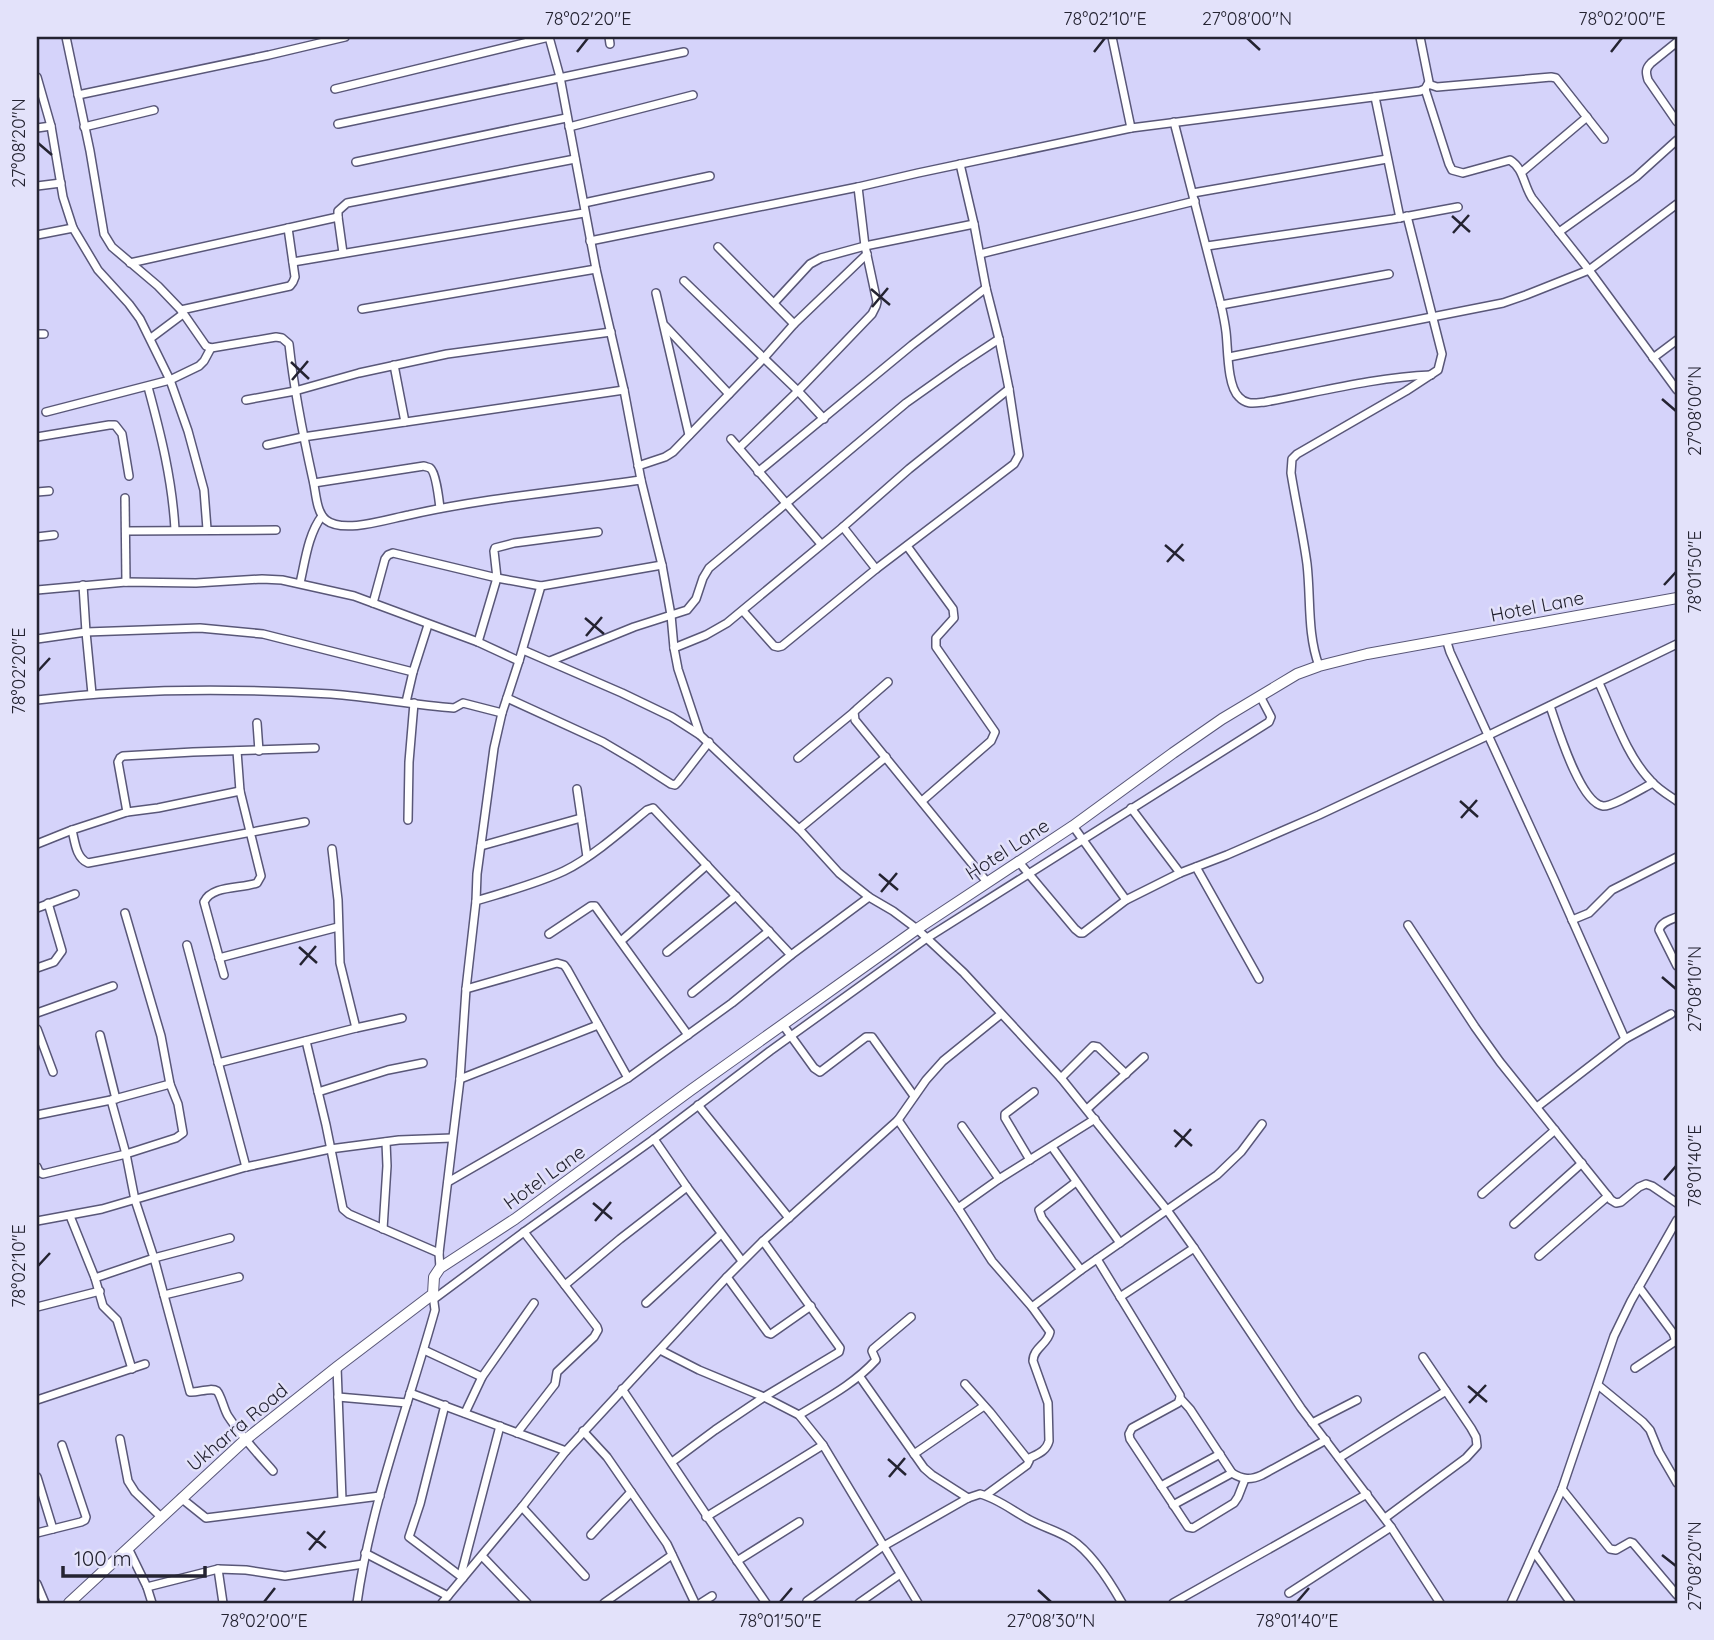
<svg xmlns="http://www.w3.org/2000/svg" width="1714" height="1640" viewBox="0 0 1714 1640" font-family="Quicksand,sans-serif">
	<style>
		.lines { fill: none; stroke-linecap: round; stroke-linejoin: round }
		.minor-casing { stroke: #595778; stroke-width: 10 }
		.tertiary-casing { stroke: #595778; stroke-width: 12 }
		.minor { stroke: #fff; stroke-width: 7 }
		.tertiary { stroke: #fff; stroke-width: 10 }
		.ticks { fill: none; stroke: #242331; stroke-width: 2.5 }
		.labels { text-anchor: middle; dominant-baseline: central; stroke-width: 5; stroke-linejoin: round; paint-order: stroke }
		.street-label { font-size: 19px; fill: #242331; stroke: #e3e2fa }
		.neatline { fill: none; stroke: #242331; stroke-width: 2.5 }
		.ticks-label { font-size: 18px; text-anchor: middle; fill: #242331 }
	</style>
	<rect width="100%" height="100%" fill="#d5d3fa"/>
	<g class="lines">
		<defs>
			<g id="minor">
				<path d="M 66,37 L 90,151 L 104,234 L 112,247 L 158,286 L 181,310 L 206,346 L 211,348 L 276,337 L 282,338 L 289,344 C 294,390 303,435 313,480 C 316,492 316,512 326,520 C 343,534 388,519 409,515 C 485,498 564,491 641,480"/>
				<polyline points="549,37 560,77 596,269 624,390 641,480 662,565 671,615 674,648 678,669 700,735"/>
				<polyline points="609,37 610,44"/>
				<polyline points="1112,37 1131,128"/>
				<path d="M 1677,42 L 1651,63 C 1645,69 1646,73 1648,80 L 1677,122"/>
				<polyline points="37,77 51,126 63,197 73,228 98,270 129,304 140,319 170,380 188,431 204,490 207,529"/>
				<polyline points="1428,84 1437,87 1551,77 1556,78 1604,139"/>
				<polyline points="335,89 549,37"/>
				<path d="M 1425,89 L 1449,164 L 1452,170 L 1463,173 L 1510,160 C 1524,169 1523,184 1532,198 L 1589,270 L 1677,390"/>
				<polyline points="78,95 269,55 345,37"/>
				<polyline points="1375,97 1400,218"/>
				<path d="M 1174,122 L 1221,305 C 1223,314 1225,323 1226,332 C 1228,348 1227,386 1239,397 C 1246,405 1254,403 1265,402 C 1319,392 1376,377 1431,375"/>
				<polyline points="338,124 684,52"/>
				<polyline points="84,127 154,110"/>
				<polyline points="569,127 693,95"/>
				<polyline points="37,128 51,126"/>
				<polyline points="356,162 566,118"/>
				<polyline points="1522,172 1587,117"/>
				<polyline points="37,186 61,183"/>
				<polyline points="1193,193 1387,159"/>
				<polyline points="584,203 710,176"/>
				<polyline points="1559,232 1636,177 1677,140"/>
				<polyline points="37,235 73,228"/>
				<polyline points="590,241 858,187 918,173 1131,128 1420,91 1425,89 1429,82 1420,37"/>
				<polyline points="1207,246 1393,219 1458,207"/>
				<polyline points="718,247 794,324"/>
				<polyline points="343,253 338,217 338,211 347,203 575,159"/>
				<polyline points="980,254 1195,201"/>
				<polyline points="293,262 584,213"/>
				<polyline points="130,263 338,217"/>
				<polyline points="684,281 798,391 824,419"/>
				<polyline points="656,293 689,435"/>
				<polyline points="774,303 810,264 821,258 865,246 974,224"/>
				<polyline points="1221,305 1389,274"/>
				<polyline points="362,309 596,269"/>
				<polyline points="181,310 290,286 293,282 295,277 288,228"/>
				<polyline points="665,326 729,394"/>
				<polyline points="37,334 44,334"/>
				<polyline points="151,338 183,314"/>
				<polyline points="1229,357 1503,303 1526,295 1589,270 1677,204"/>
				<polyline points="1653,358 1677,340"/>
				<polyline points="394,365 405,422"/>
				<path d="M 148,387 C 161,435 172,479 175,529"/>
				<polyline points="246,400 295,391 359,373 447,354 611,332"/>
				<polyline points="46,412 170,380 199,366 204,361 211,348"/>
				<polyline points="37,437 109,425 115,425 122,434 129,476"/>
				<polyline points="731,439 821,544"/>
				<polyline points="267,445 303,437 624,390"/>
				<polyline points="739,448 798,391 872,314 876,306 877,302 865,246 858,187"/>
				<polyline points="638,466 665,457 673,452 764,358 794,324 867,254"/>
				<polyline points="758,472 912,345 986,288"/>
				<path d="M 314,483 L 424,466 C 426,467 428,467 430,468 C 436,472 439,500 440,508"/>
				<polyline points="37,492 49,491"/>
				<polyline points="125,498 126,582"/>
				<polyline points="843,527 876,569"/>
				<polyline points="126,531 276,530"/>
				<polyline points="37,537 54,535"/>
				<polyline points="907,546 953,609 954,618 936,638 936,647 995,732 991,741 922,801"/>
				<path d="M 300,583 C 305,562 308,534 322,516"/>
				<polyline points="83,585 86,632 92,694"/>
				<polyline points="37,590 126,582 196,583 262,579 282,580 354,596 478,642 519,661 541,586 662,565"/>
				<polyline points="373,603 385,559 388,555 393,553 497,578 541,586"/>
				<polyline points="743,611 774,646 778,647 782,646 876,569 1014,464 1019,455 1009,389 999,339 986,288 974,224 960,164"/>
				<polyline points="37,639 86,632 200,628 263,634 413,672"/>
				<polyline points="1446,639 1450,652 1554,879 1625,1039"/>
				<polyline points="478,642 497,578 494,551 495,548 514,543 598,532"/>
				<polyline points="674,648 706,635 727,623 843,527 909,469 1009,389"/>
				<polyline points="523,650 622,693 672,717 700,735 799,829 839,873 869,897 893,911 917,929 964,973 1061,1078 1167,1210 1194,1248 1301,1408 1391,1527 1440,1603"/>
				<polyline points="550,661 634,627 687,610 696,599 703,578 709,568 906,403 961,364 999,339"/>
				<path d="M 1319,666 C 1307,633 1311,599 1307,564 C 1303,534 1296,504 1291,473 L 1292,459 L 1297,454 L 1406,391 L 1438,370 L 1442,354 L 1407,216"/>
				<polyline points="888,682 857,709 854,712 855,720 987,882"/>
				<path d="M 1599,683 C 1614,715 1626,755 1651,781 C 1658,789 1668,795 1677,801"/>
				<polyline points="507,698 603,742 637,762 671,784 675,785 678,782 709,742"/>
				<path d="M 37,700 C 135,688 233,688 331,694 C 372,697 413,705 454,708 L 463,703 L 502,713"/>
				<polyline points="406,702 413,672 428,625"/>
				<path d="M 1550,706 C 1557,726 1580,803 1603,806 C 1612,807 1643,788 1653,783"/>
				<polyline points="257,723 259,751"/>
				<polyline points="798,758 854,712"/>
				<polyline points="577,789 587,857"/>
				<polyline points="1131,808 1180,873"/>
				<polyline points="127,812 118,762 120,758 123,756 193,752 315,748"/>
				<polyline points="408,820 409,762 414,703"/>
				<polyline points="1073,826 1126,900"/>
				<polyline points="799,829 886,757"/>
				<path d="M 72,830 C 75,842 76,858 88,863 L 305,822"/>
				<polyline points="37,844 72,830 127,812 158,808 240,791"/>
				<polyline points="481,846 581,818"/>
				<polyline points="332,849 338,900 340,963 356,1028"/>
				<polyline points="1018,861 1075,929 1080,933 1083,933 1126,900 1180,873 1227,855 1319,815 1487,736 1677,644"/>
				<polyline points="1196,867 1259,979"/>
				<polyline points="476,901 477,874 494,748 502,713 519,661"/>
				<polyline points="37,908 75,894"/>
				<path d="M 1677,917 C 1670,920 1661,922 1659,930 L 1677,966"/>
				<polyline points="1572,920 1589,913 1612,890 1677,857"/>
				<polyline points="1408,925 1475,1027 1500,1062 1611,1200 1616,1203 1621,1202 1639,1187 1646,1184 1652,1186 1677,1203"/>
				<polyline points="549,934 591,906 595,906 688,1035"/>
				<polyline points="621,941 707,865"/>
				<polyline points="187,945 246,1167"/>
				<polyline points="667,952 736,896"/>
				<polyline points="219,958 338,927"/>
				<polyline points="37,968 54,962 62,951 48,903"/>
				<path d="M 224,975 L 204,902 C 212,885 241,889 257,883 L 261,876 L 240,791 L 237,751"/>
				<polyline points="466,989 557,963 564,965 567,969 628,1078"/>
				<polyline points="692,993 769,931"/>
				<polyline points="37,1013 113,986"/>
				<polyline points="783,1025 814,1068 820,1072 866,1037 872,1037 914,1096"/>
				<polyline points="37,1029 53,1072"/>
				<polyline points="100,1035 116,1099"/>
				<polyline points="306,1041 326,1125 343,1209 349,1214 439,1253"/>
				<polyline points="218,1063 356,1028 402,1018"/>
				<polyline points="1061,1078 1093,1046 1098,1047 1126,1074"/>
				<polyline points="460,1079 598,1025"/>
				<polyline points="318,1092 388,1070 423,1063"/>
				<polyline points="698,1105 789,1218"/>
				<polyline points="1537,1107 1625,1039 1671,1014"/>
				<polyline points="1087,1109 1144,1057"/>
				<polyline points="37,1115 111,1100 170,1084"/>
				<path d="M 898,1120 L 958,1208 L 992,1261 L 1032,1307 L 1050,1332 C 1048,1344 1033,1348 1033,1361 L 1048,1403 L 1049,1441 C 1046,1452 1037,1454 1028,1459"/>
				<polyline points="962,1126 999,1179"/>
				<polyline points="654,1139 687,1187 742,1261"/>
				<polyline points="1052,1147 1120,1243"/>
				<polyline points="1030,1160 1005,1118 1005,1114 1034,1092"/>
				<polyline points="37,1167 39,1172 43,1174 126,1154 176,1138 183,1133 178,1104 170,1084 161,1036 125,913"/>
				<polyline points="448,1182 628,1078 732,1003 791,955 869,897"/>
				<polyline points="1076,1182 1039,1210 1042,1218 1081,1270"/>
				<polyline points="1482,1194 1555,1130"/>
				<polyline points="958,1208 999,1179 1095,1119"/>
				<polyline points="70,1216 95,1278 103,1306 117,1320 132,1369"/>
				<polyline points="37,1221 102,1209 246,1167 330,1149 399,1140 452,1138"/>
				<polyline points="1514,1224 1582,1163"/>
				<polyline points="383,1229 387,1166 386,1142"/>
				<path d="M 230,1238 L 154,1258 L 190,1392 C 197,1393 211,1387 217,1391 C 221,1395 224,1410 228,1416 C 241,1436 257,1453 273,1471"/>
				<polyline points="1539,1256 1608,1196"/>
				<polyline points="1097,1259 1180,1395 1180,1398 1178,1403 1132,1428 1129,1434 1130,1439 1188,1527 1193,1528 1234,1503 1238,1497 1245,1479"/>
				<path d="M 440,1268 L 439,1253 L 460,1079 L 466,989 L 476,901 C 505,892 536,884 564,871 C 591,858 623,830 647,810 L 653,808 L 791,955"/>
				<polyline points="727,1277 768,1333 771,1334 811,1306"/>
				<polyline points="95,1278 154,1258 135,1200 126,1154 111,1100"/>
				<polyline points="565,1285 620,1239 687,1187"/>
				<polyline points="164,1295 239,1277"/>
				<polyline points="1120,1297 1194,1248"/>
				<polyline points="434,1299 524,1232 654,1139 770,1051 927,938 1269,722 1271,717 1260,696"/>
				<polyline points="646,1303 721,1234"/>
				<polyline points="37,1307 100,1291"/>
				<polyline points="1032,1307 1081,1270 1217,1175 1241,1152 1262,1124"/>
				<polyline points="424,1350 482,1377"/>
				<polyline points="660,1350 699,1370 764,1397 799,1415 823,1445 918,1603"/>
				<polyline points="337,1367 342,1500"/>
				<polyline points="1635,1368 1674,1342 1675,1339 1673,1333 1639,1287"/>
				<polyline points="860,1377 924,1468 932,1475 968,1498"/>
				<polyline points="965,1384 990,1412 1029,1461 1027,1465 986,1495"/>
				<polyline points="1598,1385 1643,1422 1650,1430 1659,1452 1677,1483"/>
				<path d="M 622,1389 C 670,1460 717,1532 766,1603"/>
				<polyline points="410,1393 566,1451"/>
				<polyline points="338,1397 407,1403"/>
				<path d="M 1180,1398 L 1190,1409 L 1232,1473 C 1243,1480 1251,1480 1262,1475 L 1326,1440"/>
				<polyline points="37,1400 145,1364"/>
				<polyline points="445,1405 420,1504 409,1537 463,1578"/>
				<polyline points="465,1413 482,1377 534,1303"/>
				<path d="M 799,1415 C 827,1398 854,1384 876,1360 L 872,1351 L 873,1349 L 911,1317"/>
				<polyline points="1312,1423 1357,1400"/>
				<polyline points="583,1431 607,1457 667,1544 695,1603"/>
				<polyline points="517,1433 555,1384 557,1372 594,1337 598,1330 597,1327 524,1232"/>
				<polyline points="120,1439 128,1481 135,1492 161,1517"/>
				<polyline points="914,1454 984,1406"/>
				<polyline points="1339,1458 1446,1391"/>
				<polyline points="672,1462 715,1430 764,1397 839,1352 840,1348 763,1241"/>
				<polyline points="37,1477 53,1529 37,1533"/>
				<polyline points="1161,1486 1220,1454"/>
				<polyline points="1562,1489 1610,1549 1616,1550 1630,1542 1633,1543 1677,1595"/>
				<polyline points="181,1498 206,1518 380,1496"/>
				<polyline points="1173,1505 1232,1473"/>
				<polyline points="522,1507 585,1576"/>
				<polyline points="706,1517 823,1445"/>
				<polyline points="1385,1518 1466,1458 1477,1446 1476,1437 1471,1428 1423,1357"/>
				<polyline points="53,1529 81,1522 85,1520 86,1517 62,1445"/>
				<polyline points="591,1535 631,1492"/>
				<polyline points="128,1548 147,1587 152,1603"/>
				<polyline points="1534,1552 1571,1603"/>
				<polyline points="365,1553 448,1596"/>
				<polyline points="482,1556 527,1603"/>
				<polyline points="737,1561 799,1522"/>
				<polyline points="218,1569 223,1603"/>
				<polyline points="461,1575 500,1426"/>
				<polyline points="37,1584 45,1603"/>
				<polyline points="147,1587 218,1569 246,1570 285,1576 363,1564"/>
				<polyline points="1289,1593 1391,1527"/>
				<path d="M 807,1601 L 882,1547 L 968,1498 L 980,1494 C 997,1498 1013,1511 1028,1519 C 1042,1527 1059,1531 1072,1540 C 1092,1553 1110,1582 1122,1603"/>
				<path d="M 357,1603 C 371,1503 408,1407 435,1310 L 433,1295"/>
				<polyline points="442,1603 522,1507 566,1451 727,1277 763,1241 898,1120 926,1080 943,1061 1001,1014"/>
				<polyline points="604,1603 672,1555"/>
				<polyline points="701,1603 712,1596"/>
				<polyline points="859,1603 899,1575"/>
				<polyline points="1173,1603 1367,1494"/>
				<polyline points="1511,1603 1562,1489 1614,1336 1631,1301 1677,1220"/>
			</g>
			<polyline id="tertiary" points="69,1603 245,1440 337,1367 433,1294 434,1277 440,1268 515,1219 691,1090 917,929 1073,826 1173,753 1222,719 1297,674 1319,666 1367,654 1677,598"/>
		</defs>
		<use href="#minor" class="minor-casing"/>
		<use href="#tertiary" class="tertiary-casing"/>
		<use href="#minor" class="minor"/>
		<use href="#tertiary" class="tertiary"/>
	</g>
	<path class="ticks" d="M 1247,38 L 1260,50M 577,52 L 588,38M 1094,52 L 1105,38M 1611,52 L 1622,38M 38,143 L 52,155M 1452,216 L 1470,232M 1453,233 L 1469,215M 871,289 L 890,305M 872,307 L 888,288M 291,362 L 309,379M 292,380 L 308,361M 1662,399 L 1676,411M 1165,545 L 1184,561M 1167,562 L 1183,544M 1664,585 L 1676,572M 585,618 L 604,634M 586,636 L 602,617M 38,671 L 50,658M 1460,801 L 1478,817M 1461,818 L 1477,800M 879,874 L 898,890M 881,892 L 897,873M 299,947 L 317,963M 300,965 L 316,946M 1662,977 L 1676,989M 1174,1130 L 1192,1146M 1175,1147 L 1191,1129M 1664,1180 L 1676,1166M 593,1203 L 612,1219M 595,1221 L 611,1202M 38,1266 L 50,1253M 1468,1386 L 1487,1402M 1469,1403 L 1486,1385M 888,1459 L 906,1475M 889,1477 L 905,1458M 307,1532 L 326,1548M 309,1550 L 325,1531M 1662,1555 L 1676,1566M 1038,1590 L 1051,1602M 264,1602 L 275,1588M 780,1602 L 792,1588M 1297,1602 L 1309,1588"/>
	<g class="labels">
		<g class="street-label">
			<text transform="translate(1537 606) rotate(-11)">Hotel Lane</text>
			<text transform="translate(1007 849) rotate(-33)">Hotel Lane</text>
			<text transform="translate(544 1177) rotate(-36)">Hotel Lane</text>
			<text transform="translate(237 1427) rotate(-40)">Ukharra Road</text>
		</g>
	</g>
	<rect width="1714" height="1640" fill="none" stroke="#e3e2fa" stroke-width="77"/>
	<path d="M63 1566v10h142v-10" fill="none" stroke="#242331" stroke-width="3.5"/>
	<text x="74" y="1566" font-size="21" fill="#242331" stroke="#e3e2fa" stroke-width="5" paint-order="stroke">100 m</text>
	<rect x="38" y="38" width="1638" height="1564" class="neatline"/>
	<g class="ticks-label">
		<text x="588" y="25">78°02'20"E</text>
		<text x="1105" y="25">78°02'10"E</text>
		<text x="1247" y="25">27°08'00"N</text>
		<text x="1622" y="25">78°02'00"E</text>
		<text transform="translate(19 143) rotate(-90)" y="6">27°08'20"N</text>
		<text transform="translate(1695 411) rotate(-90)" y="6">27°08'00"N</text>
		<text transform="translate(1695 572) rotate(-90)" y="6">78°01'50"E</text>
		<text transform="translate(19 671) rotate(-90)" y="6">78°02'20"E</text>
		<text transform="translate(1695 989) rotate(-90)" y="6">27°08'10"N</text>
		<text transform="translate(1695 1166) rotate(-90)" y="6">78°01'40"E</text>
		<text transform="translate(19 1266) rotate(-90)" y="6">78°02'10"E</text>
		<text transform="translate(1695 1566) rotate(-90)" y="6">27°08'20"N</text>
		<text x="264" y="1627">78°02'00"E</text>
		<text x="780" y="1627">78°01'50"E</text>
		<text x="1051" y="1627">27°08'30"N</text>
		<text x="1297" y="1627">78°01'40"E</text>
	</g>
</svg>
